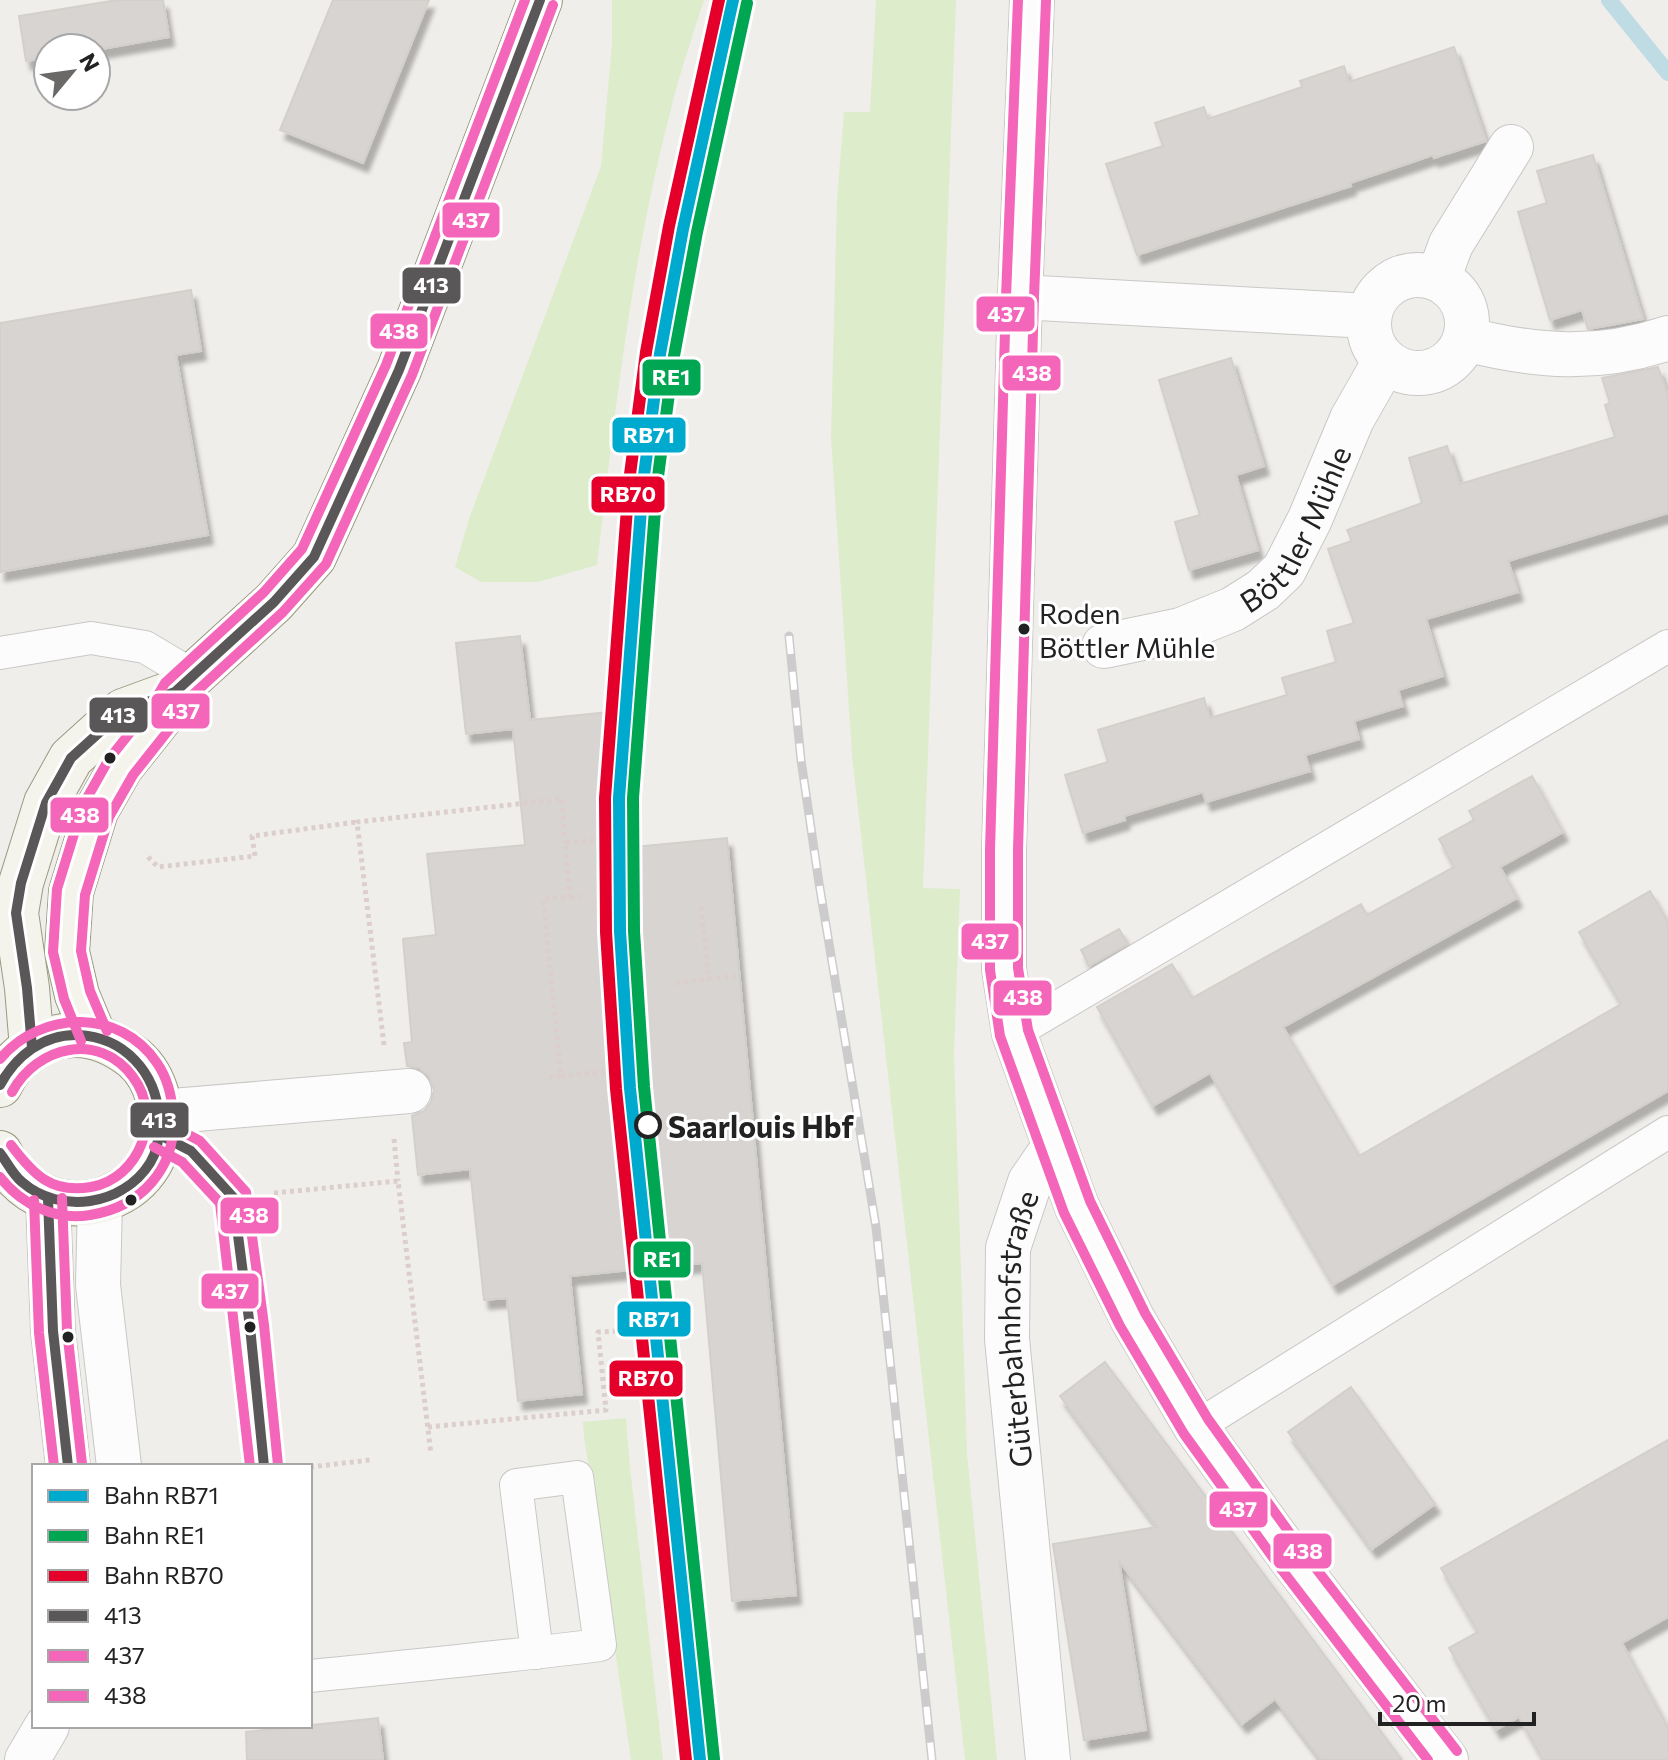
<svg xmlns="http://www.w3.org/2000/svg" width="1668" height="1760" viewBox="0 0 1668 1760" font-family="Commissioner,sans-serif">
	<style>
		.grass { fill: #ddeccb }
		.lines { fill: none; stroke-linecap: round; stroke-linejoin: round }
		.stream { stroke: #bfdbe3; stroke-width: 16 }
		.building { fill: #d7d4d2; stroke: #d3d0cc; stroke-width: 2; filter: url(#shadow) }
		.lane-casing { stroke: #c9c8c7; stroke-width: 34 }
		.street-casing { stroke: #c9c8c7; stroke-width: 46 }
		.secondary-casing { stroke: #999a82; stroke-width: 46 }
		.path { stroke: #dccecd; stroke-width: 5; stroke-dasharray: 4 4; stroke-linecap: butt }
		.lane { stroke: #fdfcfc; stroke-width: 32 }
		.street { stroke: #fdfcfc; stroke-width: 44 }
		.secondary { stroke: #f4f4ed; stroke-width: 44 }
		.rail-casing { stroke: #ccc; stroke-width: 9 }
		.rail { stroke: #fff; stroke-width: 6; stroke-dasharray: 18; stroke-linecap: butt }
		.bus-1-casing { stroke: #fff; stroke-width: 16 }
		.bus-2-casing { stroke: #fff; stroke-width: 16 }
		.bus-3-casing { stroke: #fff; stroke-width: 16 }
		.bus-1 { stroke: #5a5758; stroke-width: 10 }
		.bus-2 { stroke: #f466ba; stroke-width: 10 }
		.bus-3 { stroke: #f466ba; stroke-width: 10 }
		.rail-1-casing { stroke: #fff; stroke-width: 18 }
		.rail-2-casing { stroke: #fff; stroke-width: 18 }
		.rail-3-casing { stroke: #fff; stroke-width: 18 }
		.rail-1 { stroke: #00a9ce; stroke-width: 12 }
		.rail-2 { stroke: #00a651; stroke-width: 12 }
		.rail-3 { stroke: #e4002b; stroke-width: 12 }
		.bus-dot { fill: #222; stroke: #fff; stroke-width: 3 }
		.stop-dot { fill: #fff; stroke: #222; stroke-width: 4 }
		.labels { text-anchor: middle; dominant-baseline: central; stroke-width: 6; stroke-linejoin: round; paint-order: stroke }
		.bus-label { font-size: 28px; fill: #222; stroke: #fff; text-anchor: start }
		.street-label { font-size: 30px; fill: #222; stroke: #fff }
		.stop-label { font-size: 30px; font-weight: bold; fill: #222; stroke: #fff; text-anchor: start }
		.line-badge { stroke: #fff; stroke-width: 3 }
		.badge-label { font-size: 22px; text-anchor: middle; font-weight: bold; fill: #fff }
	</style>
	<defs>
		<filter id="shadow"><feDropShadow dx="5" dy="9" stdDeviation="2" flood-color="#0004"/></filter>
	</defs>
	<rect width="100%" height="100%" fill="#f0eeeb"/>
	<g class="grass">
		<path d="M 612,0 L 704,0 C 693,35 681,69 672,105 C 632,255 615,411 597,565 L 538,582 L 481,582 L 455,567 L 469,519 L 601,166 L 612,43 Z"/>
		<polygon points="876,0 956,0 923,888 960,889 954,1054 967,1453 997,1760 965,1760 852,755 831,438 837,199 844,112 870,112"/>
		<polygon points="626,1418 630,1467 663,1760 631,1760 584,1436 583,1422"/>
	</g>
	<g class="lines">
		<polyline class="stream" points="1609,0 1668,73"/>
	</g>
	<g class="building">
		<polygon points="117,0 163,0 169,37 96,50 48,48 48,58 26,61 19,16"/>
		<polygon points="333,0 429,0 363,163 280,130"/>
		<polygon points="1454,47 1486,141 1434,158 1433,155 1350,183 1351,186 1137,255 1106,164 1163,146 1155,123 1204,107 1208,119 1302,87 1300,81 1344,66 1349,82"/>
		<polygon points="1593,155 1643,319 1588,329 1582,310 1550,320 1518,212 1547,203 1537,171"/>
		<polygon points="191,290 201,351 176,355 208,535 0,572 0,323"/>
		<polygon points="1231,358 1264,466 1236,475 1258,550 1189,570 1175,522 1200,515 1159,380"/>
		<polygon points="1658,367 1668,396 1668,513 1508,561 1518,592 1426,619 1443,676 1398,690 1403,706 1354,721 1359,739 1305,755 1310,771 1206,802 1203,792 1124,816 1125,820 1083,833 1065,775 1108,762 1098,730 1204,698 1210,718 1287,695 1282,678 1336,662 1327,631 1354,623 1328,549 1352,541 1347,530 1422,503 1409,458 1447,446 1460,484 1615,437 1605,405 1610,403 1602,378"/>
		<polygon points="520,636 530,720 618,711 613,849 727,838 796,1595 732,1601 702,1263 570,1276 582,1394 518,1401 507,1298 484,1300 470,1169 418,1175 412,1116 424,1111 431,1102 434,1090 429,1076 419,1068 407,1066 404,1043 412,1042 403,939 436,935 427,854 525,845 513,729 466,734 456,643"/>
		<polygon points="1532,776 1563,832 1500,867 1517,898 1283,1027 1359,1156 1621,1004 1579,932 1650,891 1668,922 1668,1091 1333,1285 1210,1073 1153,1106 1097,1007 1172,964 1192,998 1361,904 1367,915 1454,867 1439,839 1474,820 1469,811"/>
		<polygon points="1119,929 1128,944 1089,966 1081,950"/>
		<polygon points="1105,1362 1328,1660 1402,1760 1321,1760 1275,1699 1242,1724 1119,1561 1146,1730 1084,1740 1053,1544 1157,1527 1060,1396"/>
		<polygon points="1351,1387 1435,1504 1372,1549 1288,1432"/>
		<polygon points="1668,1440 1668,1617 1622,1643 1668,1728 1668,1760 1543,1760 1519,1717 1496,1730 1449,1648 1478,1632 1441,1568"/>
		<polygon points="378,1718 383,1760 247,1760 246,1732"/>
	</g>
	<g class="lines">
		<defs>
			<g id="lane">
				<polyline points="0,653 91,638 145,647 192,675"/>
				<polyline points="1014,1033 1668,646"/>
				<polyline points="160,1135 191,1151 233,1197 250,1327 264,1466"/>
				<polyline points="1196,1427 1668,1132"/>
				<path d="M 310,1676 C 407,1666 504,1657 600,1645 L 577,1477 L 516,1485 L 537,1653"/>
			</g>
			<g id="street">
				<polyline points="1032,0 1020,297 1004,850 1004,969 1014,1033 1077,1207 1133,1320 1196,1427 1293,1561 1446,1760"/>
				<circle cx="1418" cy="324" r="49"/>
				<polyline points="1438,279 1451,244 1511,147"/>
				<polyline points="1020,297 1369,316"/>
				<path d="M 1465,339 C 1536,357 1597,362 1668,338"/>
				<path id="s1" d="M 1104,646 L 1181,630 L 1233,609 L 1263,590 L 1284,570 L 1310,519 L 1352,419 L 1385,361"/>
				<polyline points="161,1112 409,1091"/>
				<polyline points="48,1199 53,1331 68,1466"/>
				<polyline points="100,1201 98,1285 119,1466"/>
				<polyline points="27,1760 47,1726"/>
				<path id="s2" d="M 1048,1760 L 1007,1339 L 1008,1248 L 1030,1182 L 1054,1147"/>
			</g>
			<g id="secondary">
				<polyline points="94,1036 77,995 67,952 71,892 96,811 121,767 164,713 175,692 274,602 314,557 399,370 540,0"/>
				<polyline points="32,1048 27,988 16,913 21,883 46,803 71,758 123,711 175,692"/>
				<path d="M 0,1085 C 13,1057 40,1037 72,1035 C 95,1034 115,1043 134,1058 C 146,1068 154,1083 158,1099 C 183,1198 47,1247 0,1153"/>
			</g>
		</defs>
		<use href="#lane" class="lane-casing"/>
		<use href="#street" class="street-casing"/>
		<use href="#secondary" class="secondary-casing"/>
		<g class="path">
			<polyline points="148,857 158,867 255,856 252,836 357,822"/>
			<polyline points="570,897 580,896"/>
			<polyline points="701,907 709,979 736,976"/>
			<polyline points="676,983 709,979"/>
			<polyline points="384,1045 357,822 562,799 565,843"/>
			<polyline points="561,1076 620,1070"/>
			<polyline points="549,1077 561,1076 543,899 570,897 565,843 610,839"/>
			<polyline points="394,1139 398,1181"/>
			<polyline points="274,1193 398,1181 431,1454"/>
			<polyline points="428,1427 606,1410 598,1332 617,1331"/>
			<polyline points="310,1467 370,1460"/>
		</g>
		<use href="#lane" class="lane"/>
		<use href="#street" class="street"/>
		<use href="#secondary" class="secondary"/>
		<defs>
			<polyline id="rail" points="789,636 801,760 819,883 876,1227 932,1760"/>
		</defs>
		<use href="#rail" class="rail-casing"/>
		<use href="#rail" class="rail"/>
		<defs>
			<g id="bus-1">
				<polyline points="32,1048 27,988 16,913 21,883 46,803 71,758 123,711 175,692 274,602 314,557 399,370 540,0"/>
				<path d="M 0,1085 C 16,1056 43,1034 78,1035 C 124,1037 156,1072 159,1117 C 160,1132 158,1150 150,1163 C 123,1206 60,1215 22,1182 C 13,1175 7,1162 0,1153"/>
				<polyline points="160,1135 191,1151 233,1197 250,1327 264,1466"/>
				<polyline points="48,1199 53,1331 68,1466"/>
			</g>
			<g id="bus-2">
				<polyline points="1018,0 1006,297 990,850 990,970 1000,1036 1064,1213 1120,1326 1184,1434 1282,1570 1428,1760"/>
				<polyline points="107,1031 90,991 81,951 85,895 109,817 133,775 175,722 186,701 283,612 326,564 412,375 553,5"/>
				<path d="M 11,1145 C 33,1174 51,1194 91,1187 C 140,1178 163,1117 133,1077 C 99,1031 37,1046 12,1092"/>
				<polyline points="154,1147 182,1162 220,1203 250,1466"/>
				<polyline points="34,1200 39,1333 54,1466"/>
			</g>
			<g id="bus-3">
				<polyline points="1046,1 1034,297 1018,850 1018,968 1028,1030 1090,1201 1145,1313 1208,1419 1304,1553 1457,1751"/>
				<polyline points="81,1041 64,999 53,952 57,889 83,805 109,759 152,705 165,683 264,592 302,549 386,365 525,0"/>
				<path d="M 0,1059 C 41,1010 120,1008 157,1063 C 168,1079 172,1096 173,1115 C 177,1168 141,1207 90,1215 C 55,1221 21,1204 0,1177"/>
				<polyline points="166,1123 200,1141 246,1192 264,1325 278,1465"/>
				<polyline points="62,1198 67,1330 82,1464"/>
			</g>
		</defs>
		<use href="#bus-1" class="bus-1-casing"/>
		<use href="#bus-2" class="bus-2-casing"/>
		<use href="#bus-3" class="bus-3-casing"/>
		<use href="#bus-1" class="bus-1"/>
		<use href="#bus-2" class="bus-2"/>
		<use href="#bus-3" class="bus-3"/>
		<defs>
			<polyline id="rail-1" points="700,1760 630,1088 620,931 619,798 643,483 660,354 683,229 733,0"/>
			<polyline id="rail-2" points="714,1759 644,1087 634,931 633,798 657,484 674,356 697,232 747,3"/>
			<polyline id="rail-3" points="686,1760 616,1089 606,932 605,798 629,482 646,352 669,226 719,0"/>
		</defs>
		<use href="#rail-1" class="rail-1-casing"/>
		<use href="#rail-2" class="rail-2-casing"/>
		<use href="#rail-3" class="rail-3-casing"/>
		<use href="#rail-1" class="rail-1"/>
		<use href="#rail-2" class="rail-2"/>
		<use href="#rail-3" class="rail-3"/>
	</g>
	<g class="bus-dot">
		<circle cx="1024" cy="629" r="7"/>
		<circle cx="110" cy="758" r="7"/>
		<circle cx="131" cy="1200" r="7"/>
		<circle cx="250" cy="1327" r="7"/>
		<circle cx="68" cy="1337" r="7"/>
	</g>
	<circle class="stop-dot" cx="648" cy="1125" r="12"/>
	<g class="labels">
		<g class="bus-label">
			<text x="1039" y="613">Roden<tspan x="1039" dy="34">Böttler Mühle</tspan></text>
		</g>
		<g class="street-label">
			<text stroke="none"><textPath href="#s1" startOffset="240">Böttler Mühle</textPath></text>
			<text stroke="none"><textPath href="#s2" startOffset="434">Güterbahnhofstraße</textPath></text>
		</g>
		<g class="stop-label">
			<text x="668" y="1125">Saarlouis Hbf</text>
		</g>
	</g>
	<g class="line-badge">
		<rect x="441" y="201" width="60" height="38" rx="8" fill="#f466ba"/>
		<rect x="401" y="266" width="61" height="39" rx="8" fill="#5a5758"/>
		<rect x="975" y="295" width="61" height="38" rx="8" fill="#f466ba"/>
		<rect x="369" y="312" width="60" height="38" rx="8" fill="#f466ba"/>
		<rect x="1001" y="354" width="61" height="38" rx="8" fill="#f466ba"/>
		<rect x="641" y="358" width="61" height="39" rx="8" fill="#00a651"/>
		<rect x="611" y="416" width="76" height="38" rx="8" fill="#00a9ce"/>
		<rect x="590" y="475" width="76" height="39" rx="8" fill="#e4002b"/>
		<rect x="150" y="692" width="61" height="38" rx="8" fill="#f466ba"/>
		<rect x="88" y="696" width="61" height="38" rx="8" fill="#5a5758"/>
		<rect x="49" y="796" width="61" height="38" rx="8" fill="#f466ba"/>
		<rect x="960" y="922" width="60" height="39" rx="8" fill="#f466ba"/>
		<rect x="992" y="979" width="61" height="38" rx="8" fill="#f466ba"/>
		<rect x="129" y="1101" width="61" height="38" rx="8" fill="#5a5758"/>
		<rect x="219" y="1196" width="61" height="39" rx="8" fill="#f466ba"/>
		<rect x="632" y="1240" width="60" height="39" rx="8" fill="#00a651"/>
		<rect x="200" y="1272" width="60" height="38" rx="8" fill="#f466ba"/>
		<rect x="616" y="1300" width="76" height="38" rx="8" fill="#00a9ce"/>
		<rect x="608" y="1359" width="76" height="39" rx="8" fill="#e4002b"/>
		<rect x="1208" y="1490" width="61" height="39" rx="8" fill="#f466ba"/>
		<rect x="1272" y="1532" width="61" height="38" rx="8" fill="#f466ba"/>
	</g>
	<g class="badge-label">
		<text x="471" y="228">437</text>
		<text x="431" y="293">413</text>
		<text x="1006" y="322">437</text>
		<text x="399" y="339">438</text>
		<text x="1032" y="381">438</text>
		<text x="671" y="385">RE1</text>
		<text x="649" y="443">RB71</text>
		<text x="628" y="502">RB70</text>
		<text x="181" y="719">437</text>
		<text x="118" y="723">413</text>
		<text x="80" y="823">438</text>
		<text x="990" y="949">437</text>
		<text x="1023" y="1005">438</text>
		<text x="159" y="1128">413</text>
		<text x="249" y="1223">438</text>
		<text x="662" y="1267">RE1</text>
		<text x="230" y="1299">437</text>
		<text x="654" y="1327">RB71</text>
		<text x="646" y="1386">RB70</text>
		<text x="1238" y="1517">437</text>
		<text x="1303" y="1559">438</text>
	</g>
	<rect x="32" y="1464" width="280" height="264" fill="#ffffff" stroke="#a7a7a7" stroke-width="2"/>
	<rect x="48" y="1490" width="40" height="12" fill="#00a9ce" stroke="#a7a7a7" stroke-width="2"/>
	<text x="104" y="1504" font-size="24" fill="#222222">Bahn RB71</text>
	<rect x="48" y="1530" width="40" height="12" fill="#00a651" stroke="#a7a7a7" stroke-width="2"/>
	<text x="104" y="1544" font-size="24" fill="#222222">Bahn RE1</text>
	<rect x="48" y="1570" width="40" height="12" fill="#e4002b" stroke="#a7a7a7" stroke-width="2"/>
	<text x="104" y="1584" font-size="24" fill="#222222">Bahn RB70</text>
	<rect x="48" y="1610" width="40" height="12" fill="#5a5758" stroke="#a7a7a7" stroke-width="2"/>
	<text x="104" y="1624" font-size="24" fill="#222222">413</text>
	<rect x="48" y="1650" width="40" height="12" fill="#f466ba" stroke="#a7a7a7" stroke-width="2"/>
	<text x="104" y="1664" font-size="24" fill="#222222">437</text>
	<rect x="48" y="1690" width="40" height="12" fill="#f466ba" stroke="#a7a7a7" stroke-width="2"/>
	<text x="104" y="1704" font-size="24" fill="#222222">438</text>
	<g transform="translate(72 72) rotate(61)"><circle r="38" fill="#ffffff" stroke="#a7a7a7" stroke-width="2"/>
	<path d="M0-6L14 30L0 20L-14 30Z" fill="#6a6968"/>
	<text y="-12" font-size="22" font-weight="bold" text-anchor="middle" fill="#222222">N</text>
	</g>
	<path d="M1380 1712v12h154v-12" fill="none" stroke="#222222" stroke-width="4"/>
	<text x="1392" y="1712" font-size="24" fill="#222222" stroke="#ffffff" stroke-width="6" paint-order="stroke">20 m</text>
</svg>
